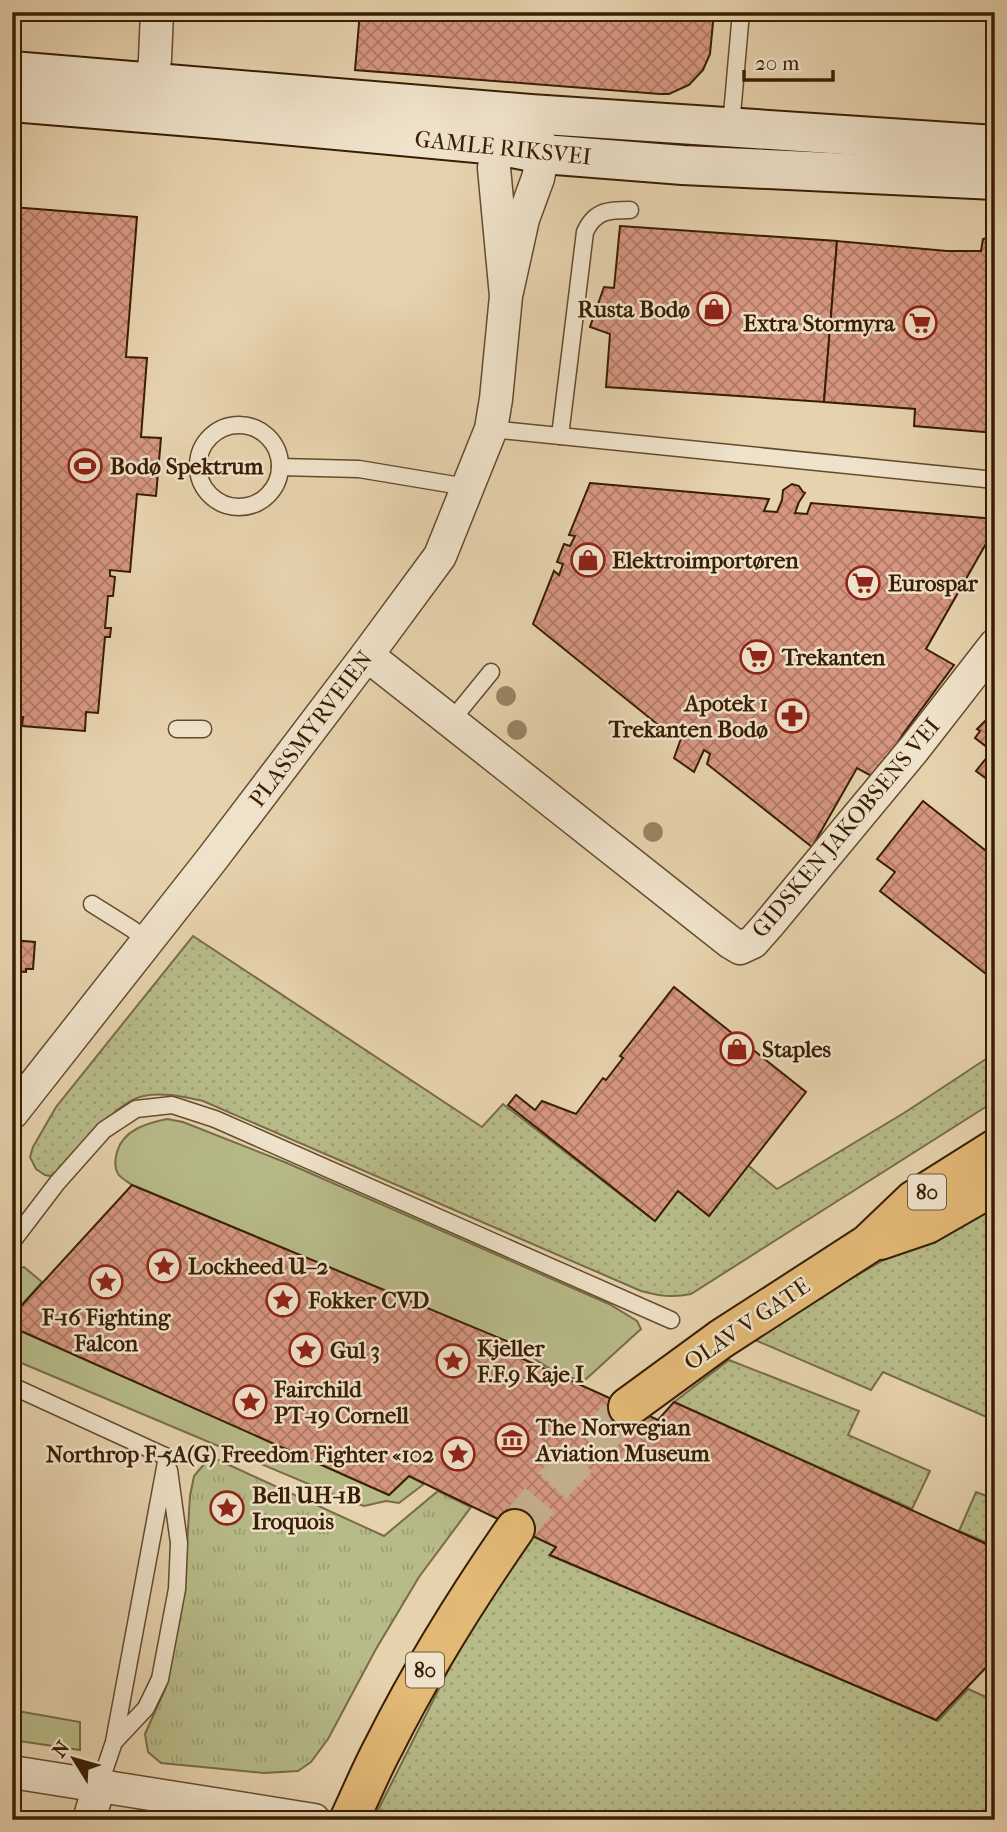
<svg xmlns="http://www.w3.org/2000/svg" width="1007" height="1832" viewBox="0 0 1007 1832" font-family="'IM FELL French Canon',serif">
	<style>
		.grass { fill: #b7bb88; stroke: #786c46; stroke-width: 2 }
		.park { fill: url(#park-tufts); stroke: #786c46; stroke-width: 2 }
		.garden { fill: url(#garden-dots); stroke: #786c46; stroke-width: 2 }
		.building { fill: url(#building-cross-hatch); stroke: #381e03; stroke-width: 2 }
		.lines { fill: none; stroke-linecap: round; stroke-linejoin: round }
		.highway-tunnel { stroke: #c3ae8b; stroke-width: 38; stroke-dasharray: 38 19; stroke-linecap: butt }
		.lane-casing { stroke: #644b2e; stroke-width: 19 }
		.street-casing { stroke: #644b2e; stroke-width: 35 }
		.secondary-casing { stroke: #381e03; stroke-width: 42 }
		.highway-casing { stroke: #381e03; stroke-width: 42 }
		.lane { stroke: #efe2ca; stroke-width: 16 }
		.street { stroke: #efe2ca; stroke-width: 32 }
		.secondary { stroke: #efe2ca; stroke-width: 38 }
		.highway { stroke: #e3b976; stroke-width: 38 }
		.tree { fill: #988462 }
		.labels { text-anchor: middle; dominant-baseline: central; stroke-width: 5; stroke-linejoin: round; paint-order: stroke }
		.shield { fill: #efe2ca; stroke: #6f593f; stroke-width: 2 }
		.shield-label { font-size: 21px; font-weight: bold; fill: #381e03 }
		.street-label { font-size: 23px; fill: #381e03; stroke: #efe2ca }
		.poi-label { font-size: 23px; font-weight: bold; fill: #381e03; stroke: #efe2ca; text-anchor: start }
	</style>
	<defs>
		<pattern id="park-tufts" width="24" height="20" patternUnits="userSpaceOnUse" patternTransform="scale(1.75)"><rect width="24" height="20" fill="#b7bb88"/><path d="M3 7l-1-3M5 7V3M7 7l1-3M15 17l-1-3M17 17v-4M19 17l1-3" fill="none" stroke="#9ea074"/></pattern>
		<pattern id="garden-dots" width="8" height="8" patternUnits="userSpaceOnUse" patternTransform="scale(1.75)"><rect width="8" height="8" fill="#b7bb88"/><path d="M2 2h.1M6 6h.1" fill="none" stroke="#9ea074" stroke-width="1.8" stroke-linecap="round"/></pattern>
		<pattern id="building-cross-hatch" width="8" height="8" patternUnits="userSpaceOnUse" patternTransform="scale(1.75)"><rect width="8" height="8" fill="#d69680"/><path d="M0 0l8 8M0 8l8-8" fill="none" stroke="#af7a67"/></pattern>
	</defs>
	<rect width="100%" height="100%" fill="#e6d2ad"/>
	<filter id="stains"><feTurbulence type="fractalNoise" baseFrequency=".00286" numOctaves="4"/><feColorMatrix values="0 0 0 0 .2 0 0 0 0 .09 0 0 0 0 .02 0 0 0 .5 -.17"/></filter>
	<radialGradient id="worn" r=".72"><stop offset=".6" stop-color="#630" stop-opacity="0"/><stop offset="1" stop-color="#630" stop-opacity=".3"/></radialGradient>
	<g class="grass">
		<path d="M 167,1119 L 183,1122 L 287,1163 L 609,1304 L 637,1321 L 641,1329 L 585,1380 C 559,1379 536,1360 516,1345 L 132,1185 C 128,1182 121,1178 118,1174 C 114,1167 115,1159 117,1152 C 123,1130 147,1123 167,1119 Z"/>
		<polygon points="24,1267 42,1282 12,1316 12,1277 20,1268"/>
		<polygon points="12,1327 389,1495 409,1476 424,1484 399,1503 386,1501 364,1506 349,1501 12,1359"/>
		<polygon points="12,1710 80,1722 80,1750 12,1740"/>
	</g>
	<polygon class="park" points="216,1459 384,1536 438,1491 471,1507 419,1577 376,1649 328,1739 311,1762 298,1771 264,1773 161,1763 148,1752 145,1734 166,1687 184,1593 190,1496 194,1476 205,1463"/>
	<g class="garden">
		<path d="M 193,936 L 482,1127 L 503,1104 L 655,1221 L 678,1191 L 708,1215 L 745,1163 L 777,1189 L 904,1113 L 995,1053 L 995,1101 L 691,1294 C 673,1298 659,1296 641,1291 L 203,1101 C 183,1097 164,1092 144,1096 C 117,1100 75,1153 56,1174 L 50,1176 L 45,1175 L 36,1169 L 30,1157 L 33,1147 L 56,1107 Z"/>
		<polygon points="995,1197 995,1410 991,1419 883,1372 871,1390 748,1337"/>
		<polygon points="729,1360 859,1411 848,1435 930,1471 912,1509 674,1402"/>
		<polygon points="976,1492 995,1499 995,1546 959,1531"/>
		<polygon points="532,1536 556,1547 549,1555 938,1721 968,1689 995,1701 995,1820 373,1820 451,1665 488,1601"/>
	</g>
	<g class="building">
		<polygon points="360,12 714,12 710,54 703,70 689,85 669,94 660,94 355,70"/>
		<polygon points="12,207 137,217 126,357 147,358 141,437 161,438 156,496 137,494 130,572 110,570 110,576 115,577 113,596 108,596 105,628 111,628 110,637 105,637 98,713 86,712 85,731 22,726 23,717 12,720"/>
		<polygon points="620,226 837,241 824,402 606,387 610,334 590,327 604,287 614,288"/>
		<polygon points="995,236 995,314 989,387 995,387 995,433 914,426 915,409 824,402 837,241 947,251 981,251 983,239"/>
		<polygon points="590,483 769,499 764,511 777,512 782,500 783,490 792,484 799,486 803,492 805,493 799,502 795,513 807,514 811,503 995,519 995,528 926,649 954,665 903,734 877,779 857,768 812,847 707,764 710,754 704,750 694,772 674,758 683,733 676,727 672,736 533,624 554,571 559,575 563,564 557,562 564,544 570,546 575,536 569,535"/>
		<polygon points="995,711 995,785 976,771 992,751 975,738 980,731 977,729"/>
		<polygon points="923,801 995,858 995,981 880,891 895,872 877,859"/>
		<polygon points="12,940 35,942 33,969 26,969 26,972 12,971"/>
		<polygon points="674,987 806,1092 709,1216 678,1191 655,1221 508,1105 516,1095 535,1110 542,1101 576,1114 603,1078 606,1080 623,1058 620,1056"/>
		<polygon points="132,1185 516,1345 510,1353 658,1420 674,1402 995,1548 995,1658 936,1720 550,1555 556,1547 409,1476 389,1495 12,1327 12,1316"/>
	</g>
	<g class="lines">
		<polyline class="highway-tunnel" points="515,1529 549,1489 628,1407"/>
		<defs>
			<g id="lane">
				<polyline points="731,126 741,12"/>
				<circle cx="239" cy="466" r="41"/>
				<polyline points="491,429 995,480"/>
				<path d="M 560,436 L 585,232 C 595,210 609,210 630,210"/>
				<polyline points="280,467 359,469 467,487"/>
				<polyline points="451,721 491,672"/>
				<polyline points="177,729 203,729"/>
				<polyline points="92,904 132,929 148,942"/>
				<polyline points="12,1242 57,1183 104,1130 136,1109 172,1105 215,1119 671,1320"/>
				<polyline points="12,1386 167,1457 114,1742 99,1786"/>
				<polyline points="115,1741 146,1708 160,1679 177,1589 179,1543 169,1470"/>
			</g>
			<g id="street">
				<polyline points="152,82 155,59 157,12"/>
				<polyline points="367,655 730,942 740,948 753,942 768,925 914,749 995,645"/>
				<polyline points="12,1113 212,859 367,655 440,556 491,429 496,399 506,296 523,219 538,178 543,154 530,114 498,145 494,168 506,296"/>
				<polyline points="12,1772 314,1820"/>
				<polyline points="89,1820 99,1786"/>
			</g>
			<g id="secondary">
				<polyline points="12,71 530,114 995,145"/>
				<polyline points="12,102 217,119 498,145 543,154 683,165 995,180"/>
			</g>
			<g id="highway">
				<polyline points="880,1240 927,1224 995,1185"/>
				<polyline points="628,1407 721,1339 868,1244 914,1200 995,1149"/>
				<path d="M 349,1820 C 361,1795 371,1770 384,1746 C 422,1670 467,1598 515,1529"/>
			</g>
		</defs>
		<use href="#lane" class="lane-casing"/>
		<use href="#street" class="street-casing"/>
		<use href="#secondary" class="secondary-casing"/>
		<use href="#highway" class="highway-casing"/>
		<use href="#lane" class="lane"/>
		<use href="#street" class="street"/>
		<use href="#secondary" class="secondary"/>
		<use href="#highway" class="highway"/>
	</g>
	<g class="tree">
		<circle cx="506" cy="696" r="10"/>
		<circle cx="517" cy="730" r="10"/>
		<circle cx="653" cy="832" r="10"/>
	</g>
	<defs>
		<symbol id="shop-ring" viewBox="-11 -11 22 22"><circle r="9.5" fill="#efe2ca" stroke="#8f2418" stroke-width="1.5"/><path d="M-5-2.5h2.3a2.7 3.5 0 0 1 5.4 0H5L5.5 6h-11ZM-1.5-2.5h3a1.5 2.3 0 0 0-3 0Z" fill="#8f2418"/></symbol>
		<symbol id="supermarket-ring" viewBox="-11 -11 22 22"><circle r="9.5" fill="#efe2ca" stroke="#8f2418" stroke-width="1.5"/><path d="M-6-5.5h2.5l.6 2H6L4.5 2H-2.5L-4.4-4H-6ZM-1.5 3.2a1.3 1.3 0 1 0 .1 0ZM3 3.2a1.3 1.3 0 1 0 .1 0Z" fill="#8f2418"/></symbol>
		<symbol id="stadium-ring" viewBox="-11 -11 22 22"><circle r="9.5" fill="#efe2ca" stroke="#8f2418" stroke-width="1.5"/><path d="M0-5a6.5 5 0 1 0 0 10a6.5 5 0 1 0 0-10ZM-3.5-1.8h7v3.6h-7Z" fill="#8f2418"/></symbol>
		<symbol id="pharmacy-ring" viewBox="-11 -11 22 22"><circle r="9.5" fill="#efe2ca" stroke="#8f2418" stroke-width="1.5"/><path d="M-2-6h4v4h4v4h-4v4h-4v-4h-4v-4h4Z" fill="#8f2418"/></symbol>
		<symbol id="sight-ring" viewBox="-11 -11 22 22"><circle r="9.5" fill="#efe2ca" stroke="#8f2418" stroke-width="1.5"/><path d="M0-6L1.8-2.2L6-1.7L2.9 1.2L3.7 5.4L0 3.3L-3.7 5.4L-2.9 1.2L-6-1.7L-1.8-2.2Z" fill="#8f2418"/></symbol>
		<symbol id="museum-ring" viewBox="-11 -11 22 22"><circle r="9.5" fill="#efe2ca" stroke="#8f2418" stroke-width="1.5"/><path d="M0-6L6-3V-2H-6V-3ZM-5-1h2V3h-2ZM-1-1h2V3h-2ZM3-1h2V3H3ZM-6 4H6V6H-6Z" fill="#8f2418"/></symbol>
	</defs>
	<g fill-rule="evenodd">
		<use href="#shop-ring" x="695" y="290" width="38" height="38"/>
		<use href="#supermarket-ring" x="901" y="304" width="38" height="38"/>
		<use href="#stadium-ring" x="66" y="447" width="38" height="38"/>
		<use href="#shop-ring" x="569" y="541" width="38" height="38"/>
		<use href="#supermarket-ring" x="844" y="564" width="38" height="38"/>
		<use href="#supermarket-ring" x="738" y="638" width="38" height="38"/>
		<use href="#pharmacy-ring" x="773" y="697" width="38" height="38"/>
		<use href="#shop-ring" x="718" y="1030" width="38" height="38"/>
		<use href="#sight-ring" x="145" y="1247" width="38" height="38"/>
		<use href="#sight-ring" x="87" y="1263" width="38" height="38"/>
		<use href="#sight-ring" x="264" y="1281" width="38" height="38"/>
		<use href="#sight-ring" x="287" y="1331" width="38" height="38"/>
		<use href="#sight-ring" x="434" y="1342" width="38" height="38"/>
		<use href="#sight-ring" x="231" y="1383" width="38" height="38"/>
		<use href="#museum-ring" x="493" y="1421" width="38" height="38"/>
		<use href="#sight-ring" x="439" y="1435" width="38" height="38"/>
		<use href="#sight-ring" x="208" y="1489" width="38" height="38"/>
	</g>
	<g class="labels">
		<g class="shield">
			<rect x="908" y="1174.5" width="38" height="35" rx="5"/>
			<rect x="406" y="1652.5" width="38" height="35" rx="5"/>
		</g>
		<g class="shield-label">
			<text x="927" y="1192">80</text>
			<text x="425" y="1670">80</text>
		</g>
		<g class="street-label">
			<text transform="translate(503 148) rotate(6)">GAMLE RIKSVEI</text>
			<text transform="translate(311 729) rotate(-53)">PLASSMYRVEIEN</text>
			<text transform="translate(846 828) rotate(-50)">GIDSKEN JAKOBSENS VEI</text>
			<text transform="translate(747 1324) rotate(-34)">OLAV V GATE</text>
		</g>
		<g class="poi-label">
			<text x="690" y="309" text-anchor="end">Rusta Bodø</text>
			<text x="895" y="323" text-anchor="end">Extra Stormyra</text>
			<text x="110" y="466">Bodø Spektrum</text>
			<text x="612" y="560">Elektroimportøren</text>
			<text x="888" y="583">Eurospar</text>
			<text x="782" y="657">Trekanten</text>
			<text x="768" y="703" text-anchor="end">Apotek 1<tspan x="768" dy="26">Trekanten Bodø</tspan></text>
			<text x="762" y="1049">Staples</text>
			<text x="188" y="1266">Lockheed U–2</text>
			<text x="308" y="1300">Fokker CVD</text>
			<text x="106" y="1317" text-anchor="middle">F-16 Fighting<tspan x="106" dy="26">Falcon</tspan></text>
			<text x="477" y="1348">Kjeller<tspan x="477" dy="26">F.F.9 Kaje I</tspan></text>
			<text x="330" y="1350">Gul 3</text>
			<text x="274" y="1389">Fairchild<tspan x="274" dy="26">PT-19 Cornell</tspan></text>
			<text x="536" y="1427">The Norwegian<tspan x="536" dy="26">Aviation Museum</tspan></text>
			<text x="434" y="1454" text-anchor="end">Northrop F-5A(G) Freedom Fighter «102</text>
			<text x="252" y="1495">Bell UH-1B<tspan x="252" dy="26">Iroquois</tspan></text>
		</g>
	</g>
	<rect width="1007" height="1832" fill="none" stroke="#e6d2ad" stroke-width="42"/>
	<rect x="14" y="14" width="979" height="1804" fill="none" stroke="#381e03" stroke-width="3.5"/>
	<rect x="21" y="21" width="965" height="1790" fill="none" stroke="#381e03" stroke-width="2"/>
	<g transform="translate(74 1759) rotate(307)" stroke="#efe2ca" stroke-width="5" paint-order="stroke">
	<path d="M0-5L12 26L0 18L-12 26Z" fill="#381e03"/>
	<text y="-10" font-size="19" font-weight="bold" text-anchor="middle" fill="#381e03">N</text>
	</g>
	<path d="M744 70v10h89v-10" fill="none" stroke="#381e03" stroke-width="3.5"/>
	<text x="755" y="70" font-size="21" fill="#381e03" stroke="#efe2ca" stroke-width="5" paint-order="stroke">20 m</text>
	<rect width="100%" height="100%" filter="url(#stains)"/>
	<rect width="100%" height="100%" fill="url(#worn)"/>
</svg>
